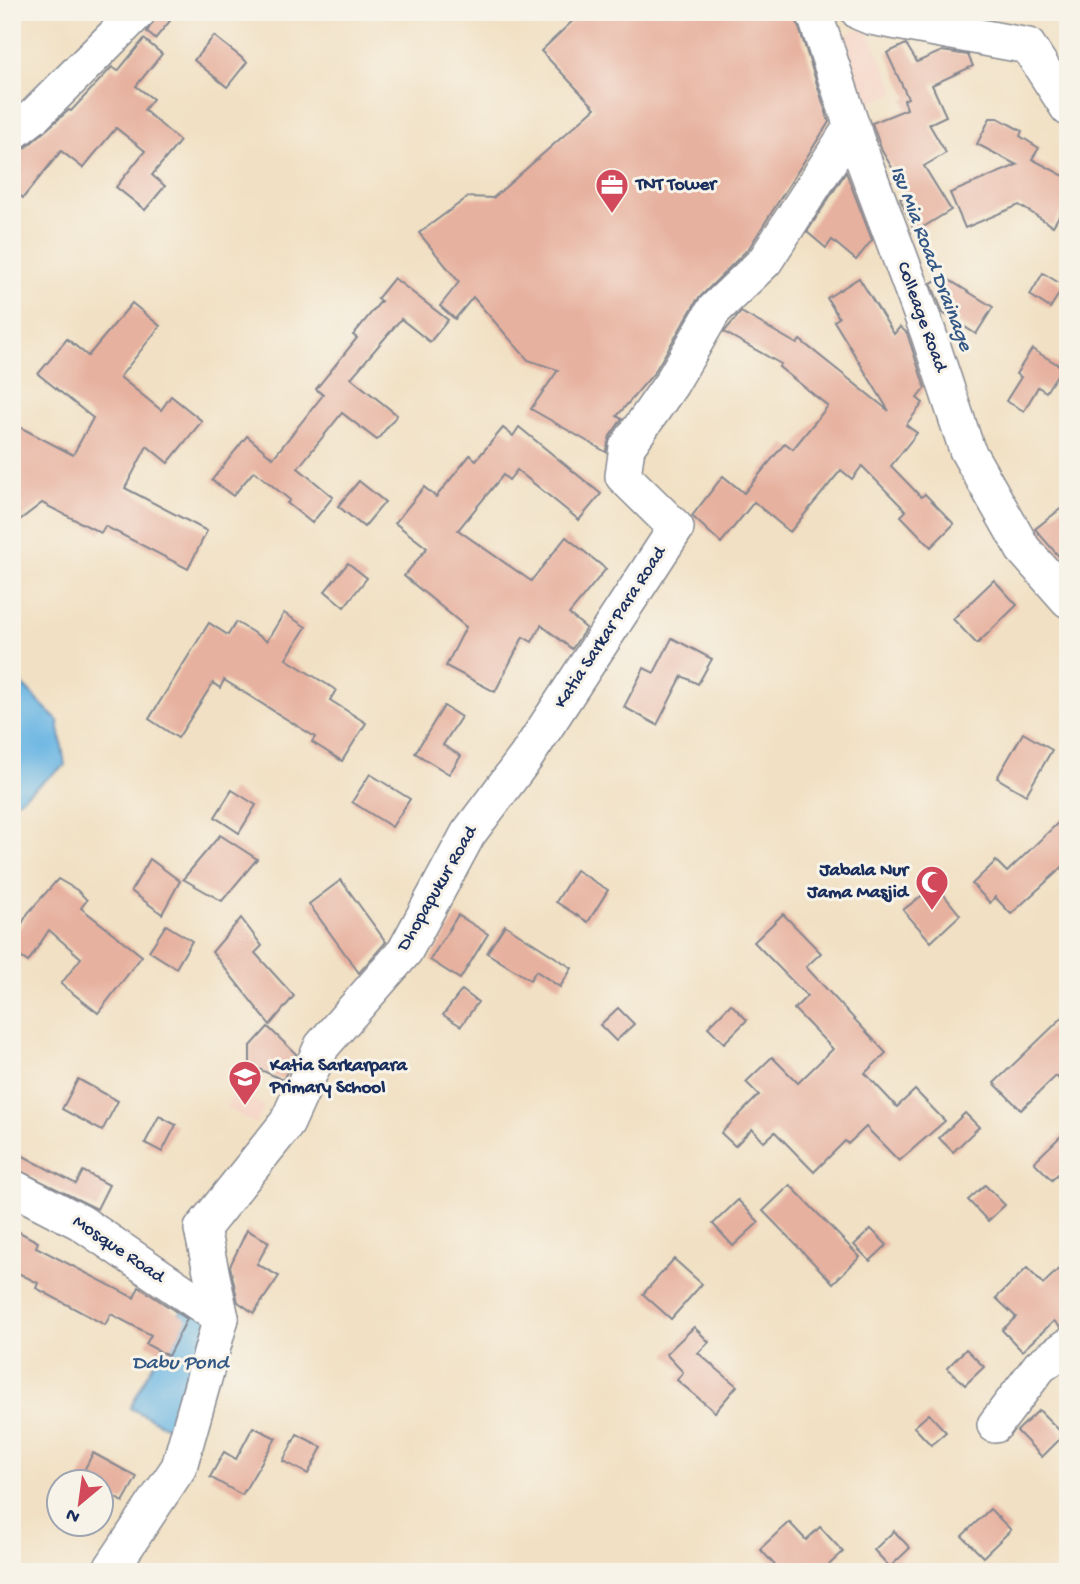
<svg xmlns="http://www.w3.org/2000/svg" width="1080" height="1584" viewBox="0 0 1080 1584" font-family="'Gochi Hand',sans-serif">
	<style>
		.built { fill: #f5d2c3 }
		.water { fill: #6ab6e3; stroke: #4272a0; stroke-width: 2 }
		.building { fill: #e7b19f }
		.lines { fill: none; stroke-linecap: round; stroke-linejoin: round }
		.tertiary-casing { stroke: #868890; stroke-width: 38 }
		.tertiary { stroke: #fff; stroke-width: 35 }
		.labels { text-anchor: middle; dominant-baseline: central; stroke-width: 6; stroke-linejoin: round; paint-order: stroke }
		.poi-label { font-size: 19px; font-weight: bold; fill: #1b2f5e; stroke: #f7f3e8; text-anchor: start }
		.street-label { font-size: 19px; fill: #1b2f5e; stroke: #f7f3e8 }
		.water-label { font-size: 21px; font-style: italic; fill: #335886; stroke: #f7f3e8 }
	</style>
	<rect width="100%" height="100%" fill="#f7f3e8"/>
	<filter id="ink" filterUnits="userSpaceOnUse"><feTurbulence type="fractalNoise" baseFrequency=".0143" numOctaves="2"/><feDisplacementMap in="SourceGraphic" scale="14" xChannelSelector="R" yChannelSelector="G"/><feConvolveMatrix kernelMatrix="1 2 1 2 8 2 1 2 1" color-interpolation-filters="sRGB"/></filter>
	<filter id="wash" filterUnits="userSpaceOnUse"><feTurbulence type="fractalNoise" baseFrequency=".00686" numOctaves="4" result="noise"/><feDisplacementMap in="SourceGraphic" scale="28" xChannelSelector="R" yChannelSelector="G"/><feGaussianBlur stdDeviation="1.57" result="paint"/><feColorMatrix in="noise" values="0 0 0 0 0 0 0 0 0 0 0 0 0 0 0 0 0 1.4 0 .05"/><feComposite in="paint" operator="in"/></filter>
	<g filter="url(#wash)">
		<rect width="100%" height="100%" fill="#f1e0c3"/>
		<g class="built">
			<polygon points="866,26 896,92 859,109 829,42"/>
			<polygon points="235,1090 265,1106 256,1124 226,1108"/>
		</g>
		<g class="water">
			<polygon points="12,674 58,721 65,765 12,805"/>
			<polygon points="188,1298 229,1320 171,1429 130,1408"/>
		</g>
		<g id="blocks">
			<g class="building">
				<polygon points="158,12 170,21 155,39 147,32"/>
				<polygon points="582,12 794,12 829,122 749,248 697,300 654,373 617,416 622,419 610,436 606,452 531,409 558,370 528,360 473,297 455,319 440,306 459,282 419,233 468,197 493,198 595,108 541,51"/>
				<polygon points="214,36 247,62 227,87 194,60"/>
				<polygon points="144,39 162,54 136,86 153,99 144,110 180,141 152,175 165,186 145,210 116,187 145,151 116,128 83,168 61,151 23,198 12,189 12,153 24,149 69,110 71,111 112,67 118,71"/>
				<polygon points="906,44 917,62 942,51 968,55 973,66 932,85 946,116 929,124 946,153 924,166 951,210 915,232 900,199 908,194 882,151 872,123 907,109 904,100 908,98 887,53"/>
				<polygon points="990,118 998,118 1022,131 1020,136 1039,148 1032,159 1068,178 1068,201 1053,226 1019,205 965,228 950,193 1017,165 977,144"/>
				<polygon points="846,172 872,240 856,260 832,240 826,248 807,232"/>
				<polygon points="1043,273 1064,286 1050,308 1030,295"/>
				<polygon points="942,277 945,282 949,280 993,307 976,334 943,313 931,283"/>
				<polygon points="394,278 448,320 430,342 401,319 351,378 397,415 377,440 342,413 298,468 333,497 312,523 287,503 290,500 254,471 233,496 212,480 247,436 273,458 323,395 316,389 357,338 353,335 381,301 377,299"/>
				<polygon points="859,278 894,334 900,327 907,333 925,388 917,398 923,403 906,425 917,433 891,466 921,497 925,494 954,524 931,547 901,516 906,511 862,466 852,479 841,470 790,532 754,502 721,543 692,516 723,476 744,493 785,443 793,449 828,406 779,367 781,364 724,332 741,312 797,344 800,340 889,411 834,321 839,318 827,298"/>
				<polygon points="132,303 160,326 120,377 161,410 171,396 202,421 168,463 147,446 125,488 207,531 188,569 105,526 101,533 42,503 12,526 12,423 73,455 93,418 38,374 67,339 88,356"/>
				<polygon points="1032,349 1062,367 1046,392 1038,387 1024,411 1006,401 1021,377 1016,374"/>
				<polygon points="519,427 601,494 579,520 517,470 509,480 503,475 458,530 531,581 566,537 606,569 569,614 586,628 572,649 541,625 532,642 523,637 495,692 446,666 466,627 404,576 427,548 395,523 424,487 436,497 470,455 476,460 503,428 513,436"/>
				<polygon points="359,481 385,502 364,527 338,506"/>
				<polygon points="1068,503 1068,567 1035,529"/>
				<polygon points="348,563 367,578 344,607 325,591"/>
				<polygon points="994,580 1017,605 977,644 953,619"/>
				<polygon points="284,613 306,627 286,659 336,690 330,700 366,723 342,761 312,742 315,737 224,680 220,688 213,683 178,738 149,719 209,623 228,635 236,622 267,641"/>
				<polygon points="672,638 712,659 698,684 682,676 657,725 624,707 644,668 654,673"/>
				<polygon points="444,706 461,717 443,745 461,756 449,774 415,753"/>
				<polygon points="1023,733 1052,750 1026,795 997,778"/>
				<polygon points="370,774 410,799 392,827 352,802"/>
				<polygon points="232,790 256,805 239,833 215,817"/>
				<polygon points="1068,813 1068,862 1011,914 995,897 990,903 972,884 996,861 1007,872"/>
				<polygon points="220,835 257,859 222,901 183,879"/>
				<polygon points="150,859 180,881 162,914 131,891"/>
				<polygon points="576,870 608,890 588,922 556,902"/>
				<polygon points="58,879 77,890 87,900 81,908 142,956 98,1013 61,984 81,958 49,930 28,962 12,951 12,941 28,913"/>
				<polygon points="341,880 386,942 359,973 309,904"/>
				<polygon points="936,885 960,915 931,942 903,910"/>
				<polygon points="783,914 821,953 806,967 886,1053 865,1073 897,1107 915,1090 945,1121 899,1161 866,1127 848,1144 845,1141 814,1172 775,1132 764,1142 752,1129 735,1146 721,1133 759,1095 746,1082 772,1057 798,1083 833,1049 794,1009 807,996 754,942"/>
				<polygon points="458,915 488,934 460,979 430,960"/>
				<polygon points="241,918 262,946 255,953 294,996 270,1025 212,952"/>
				<polygon points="166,925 192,941 176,968 149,951"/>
				<polygon points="505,925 572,968 560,987 536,971 530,980 487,953"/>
				<polygon points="462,990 478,1002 461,1026 443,1015"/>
				<polygon points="731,1004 747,1020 724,1043 708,1027"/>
				<polygon points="618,1008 634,1024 616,1041 600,1025"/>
				<polygon points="1068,1012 1068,1088 1056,1076 1021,1110 994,1083"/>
				<polygon points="268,1027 296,1054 283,1080 250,1065 250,1047"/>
				<polygon points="78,1079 118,1101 102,1131 62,1109"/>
				<polygon points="965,1113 979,1127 953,1152 939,1138"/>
				<polygon points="159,1116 176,1125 162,1152 145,1143"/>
				<polygon points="1068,1129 1068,1164 1052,1180 1034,1162"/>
				<polygon points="12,1150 76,1184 83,1171 109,1185 97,1209 12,1167"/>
				<polygon points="790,1185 860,1257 833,1283 763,1211"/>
				<polygon points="985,1185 1005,1205 988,1221 968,1200"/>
				<polygon points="738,1200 759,1222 733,1246 713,1224"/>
				<polygon points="12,1228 38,1242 36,1247 134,1298 139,1287 187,1319 168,1356 146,1344 151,1335 111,1314 105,1325 36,1288 38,1283 12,1270"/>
				<polygon points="871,1229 887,1245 870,1261 854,1245"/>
				<polygon points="247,1230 269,1242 257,1264 279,1276 254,1313 238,1302 230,1266"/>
				<polygon points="674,1259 702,1284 671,1319 643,1294"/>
				<polygon points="1068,1260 1068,1326 1061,1328 1054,1321 1022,1351 1002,1330 1016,1317 996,1298 1027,1268 1043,1284"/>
				<polygon points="694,1327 709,1342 698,1353 737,1386 715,1412 677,1380 683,1372 666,1354"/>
				<polygon points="966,1349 984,1367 965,1385 947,1368"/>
				<polygon points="1039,1410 1064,1435 1042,1457 1017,1431"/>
				<polygon points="929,1414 946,1432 931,1445 914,1427"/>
				<polygon points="253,1427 276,1438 242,1495 210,1477 224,1452 236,1459"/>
				<polygon points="297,1434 322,1447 308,1474 283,1461"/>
				<polygon points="93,1453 137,1477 123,1502 102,1491 102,1482 78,1482"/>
				<polygon points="990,1509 1011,1530 983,1557 962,1536"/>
				<polygon points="789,1522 806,1540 820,1527 843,1552 821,1572 781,1572 760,1549"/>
				<polygon points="894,1531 910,1548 890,1567 874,1550"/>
			</g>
		</g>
	</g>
	<g filter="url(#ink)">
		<use href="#blocks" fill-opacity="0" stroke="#868890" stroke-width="2"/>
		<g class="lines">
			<defs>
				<g id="tertiary">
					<polyline points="814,12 860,151 928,332 967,450 1023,549 1068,600"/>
					<polyline points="859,12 871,17 1028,46 1068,108"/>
					<polyline points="12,133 35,115 138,12"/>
					<polyline points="12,1187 80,1222 221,1318"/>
					<polyline points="995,1425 1040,1366 1068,1346"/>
					<polyline points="109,1572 179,1467 221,1318 202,1229 287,1123 322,1046 405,951 468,834 526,757 676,528 623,476 627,447 671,384 714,310 765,261 852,126"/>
				</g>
			</defs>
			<use href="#tertiary" class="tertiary-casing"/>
			<use href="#tertiary" class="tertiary"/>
		</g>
	</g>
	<defs>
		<symbol id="office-pin" viewBox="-11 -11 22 30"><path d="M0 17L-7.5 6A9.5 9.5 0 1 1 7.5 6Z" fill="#d1495b" stroke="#f7f3e8"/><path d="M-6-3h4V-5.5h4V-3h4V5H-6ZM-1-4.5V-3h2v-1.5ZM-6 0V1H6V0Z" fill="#fff"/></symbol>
		<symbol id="mosque-pin" viewBox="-11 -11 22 30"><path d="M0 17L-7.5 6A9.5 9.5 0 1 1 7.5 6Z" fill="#d1495b" stroke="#f7f3e8"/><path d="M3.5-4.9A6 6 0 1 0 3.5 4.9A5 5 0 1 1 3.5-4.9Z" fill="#fff"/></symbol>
		<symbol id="school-pin" viewBox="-11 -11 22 30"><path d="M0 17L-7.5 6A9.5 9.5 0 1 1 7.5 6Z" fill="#d1495b" stroke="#f7f3e8"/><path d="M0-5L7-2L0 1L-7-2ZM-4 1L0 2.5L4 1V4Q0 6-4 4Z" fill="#fff"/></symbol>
	</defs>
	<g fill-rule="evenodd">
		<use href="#office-pin" x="593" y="166" width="38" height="52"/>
		<use href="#mosque-pin" x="913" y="863" width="38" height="52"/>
		<use href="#school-pin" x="226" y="1058" width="38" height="52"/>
	</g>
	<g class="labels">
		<g class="poi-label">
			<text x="636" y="185">TNT Tower</text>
			<text x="908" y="871" text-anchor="end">Jabala Nur<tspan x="908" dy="22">Jama Masjid</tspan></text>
			<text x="270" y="1066">Katia Sarkarpara<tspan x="270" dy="22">Primary School</tspan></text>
		</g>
		<g class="street-label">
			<text transform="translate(921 317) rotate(70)">Colleage Road</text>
			<text transform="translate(611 628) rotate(-57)">Katia Sarkar Para Road</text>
			<text transform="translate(438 889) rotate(-60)">Dhopapukur Road</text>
			<text transform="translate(118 1250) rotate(34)">Mosque Road</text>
		</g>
		<g class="water-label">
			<text transform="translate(930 259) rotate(69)">Isu Mia Road Drainage</text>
			<text x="180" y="1364">Dabu Pond</text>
		</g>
	</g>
	<rect width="1080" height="1584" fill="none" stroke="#f7f3e8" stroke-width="42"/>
	<g transform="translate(80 1503) rotate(209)"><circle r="33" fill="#f7f3e8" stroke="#9fa5b1" stroke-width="2"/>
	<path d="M0-5L12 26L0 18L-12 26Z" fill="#d1495b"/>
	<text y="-10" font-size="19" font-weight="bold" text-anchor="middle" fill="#1b2f5e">N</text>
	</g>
</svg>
